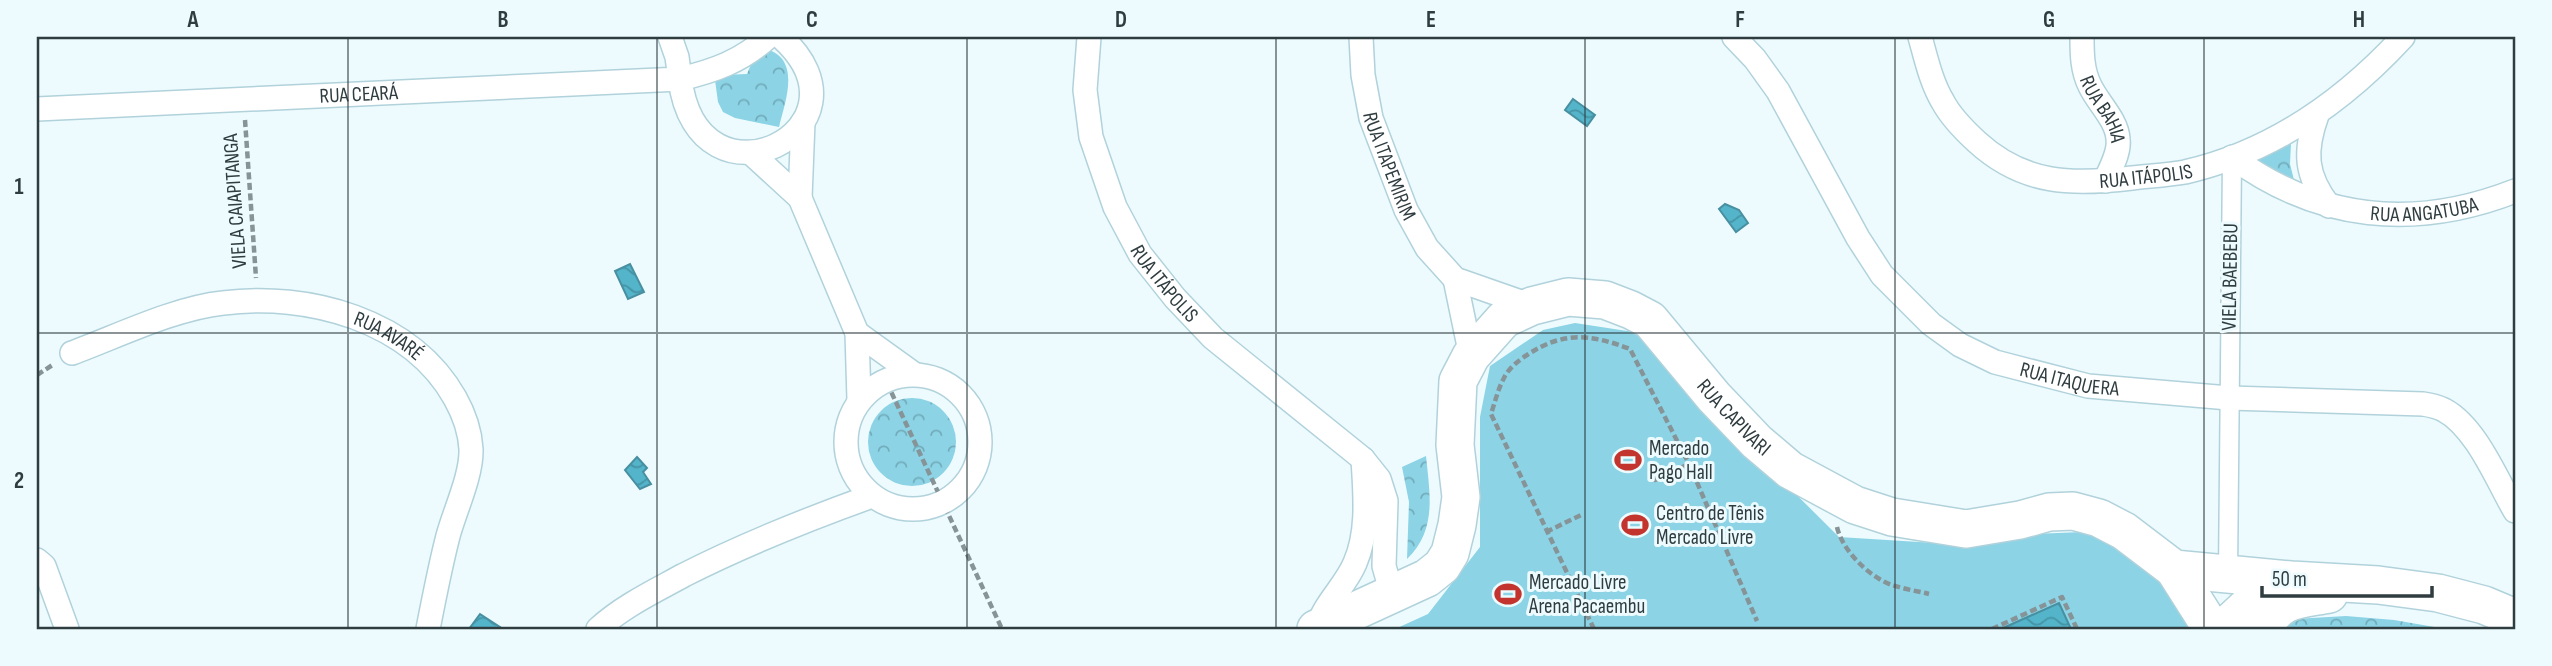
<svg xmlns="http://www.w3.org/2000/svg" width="2552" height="666" viewBox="0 0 2552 666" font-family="'Sofia Sans Condensed',sans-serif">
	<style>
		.grass { fill: #8bd3e5 }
		.park { fill: url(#park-crowns) }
		.water { fill: url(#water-waves); stroke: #4890a1; stroke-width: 2 }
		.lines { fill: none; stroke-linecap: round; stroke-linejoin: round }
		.pedestrian-casing { stroke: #b1d2db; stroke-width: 21 }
		.minor-casing { stroke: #b1d2db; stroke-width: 26 }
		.primary-casing { stroke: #b1d2db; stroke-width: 40 }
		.path { stroke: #869397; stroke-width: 4.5; stroke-dasharray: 7 3.5; stroke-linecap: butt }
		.pedestrian { stroke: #fff; stroke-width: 18 }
		.minor { stroke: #fff; stroke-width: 23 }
		.primary { stroke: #fff; stroke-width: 37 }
		.grid { fill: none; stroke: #2f3c40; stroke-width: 2; stroke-opacity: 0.55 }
		.labels { text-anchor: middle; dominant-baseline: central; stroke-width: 6; stroke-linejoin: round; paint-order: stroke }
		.street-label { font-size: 21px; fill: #2f3c40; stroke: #edfbfe }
		.poi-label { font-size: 21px; fill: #2f3c40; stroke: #edfbfe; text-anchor: start }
		.neatline { fill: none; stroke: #2f3c40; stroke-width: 2.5 }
		.grid-label { font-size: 23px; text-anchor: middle; font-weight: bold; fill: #2f3c40 }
	</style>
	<defs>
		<pattern id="park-crowns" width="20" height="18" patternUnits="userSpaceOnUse" patternTransform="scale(1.75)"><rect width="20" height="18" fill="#8bd3e5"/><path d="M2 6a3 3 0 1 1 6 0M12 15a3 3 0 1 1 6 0" fill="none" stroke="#72acbb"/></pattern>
		<pattern id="water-waves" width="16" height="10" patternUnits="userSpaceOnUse" patternTransform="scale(1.75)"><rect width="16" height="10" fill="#53b4ca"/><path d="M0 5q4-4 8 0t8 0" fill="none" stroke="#4594a5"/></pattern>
	</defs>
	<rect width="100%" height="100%" fill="#edfbfe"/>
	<polygon class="grass" points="1575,323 1640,333 1688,387 1839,537 1983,546 2034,534 2082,532 2114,542 2165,579 2196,629 1395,629 1428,614 1480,547 1480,417 1490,366 1543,330"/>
	<g class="park">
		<path d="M 766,49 C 802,59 785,102 779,127 L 735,118 L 723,112 L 718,102 L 715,80 L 722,75 L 747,74 L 752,62 Z"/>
		<polygon points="2291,143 2290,164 2295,184 2254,159"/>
		<circle cx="912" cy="442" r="44"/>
		<path d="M 1426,456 C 1430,495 1437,530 1407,559 L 1409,502 L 1402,467 Z"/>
		<polygon points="2346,616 2394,620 2446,629 2273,629 2294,619"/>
	</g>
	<g class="water">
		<polygon points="1573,99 1595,115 1587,126 1565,110"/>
		<polygon points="1725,204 1739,210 1748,223 1736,232 1719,209"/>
		<polygon points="630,264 644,292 628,299 615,271"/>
		<polygon points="637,457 647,468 643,472 651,484 640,489 625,470"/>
		<polygon points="2059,603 2071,629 2001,629"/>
		<polygon points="480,614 503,629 469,629"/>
	</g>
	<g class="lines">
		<defs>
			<polyline id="pedestrian" points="2228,574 2232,157"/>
			<g id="minor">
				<path d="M 768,37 C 742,61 714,71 680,79 C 698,221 883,129 781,37"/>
				<path id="s1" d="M 1089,37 L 1085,90 L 1091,137 L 1115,207 L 1140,254 L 1175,298 L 1213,338 L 1363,459 L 1379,479 L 1386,501 L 1384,566 L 1392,594"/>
				<path id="s2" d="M 1361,37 L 1363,75 L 1371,118 L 1406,210 L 1427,248 L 1455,279 L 1532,306"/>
				<path id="s3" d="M 1734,37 L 1755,59 L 1778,91 L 1858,238 L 1882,275 L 1931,324 L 1960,345 L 1995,362 L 2088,386 L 2229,398 L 2423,404 C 2430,405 2438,407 2444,410 C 2476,427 2497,480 2515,511"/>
				<path id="s4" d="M 1920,37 C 1926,58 1931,82 1943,102 C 1951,117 1965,131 1977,142 C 2024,185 2073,185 2132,178 C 2149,176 2168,175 2185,172 C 2272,152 2344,101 2403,37"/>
				<path id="s5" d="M 2082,37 C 2082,53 2082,70 2090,86 C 2098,103 2117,120 2118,139 C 2120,153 2110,169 2105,181"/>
				<path id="s6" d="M 37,109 L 680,79 L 677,57 L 670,37"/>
				<path d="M 2317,115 C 2304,151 2305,175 2329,206"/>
				<polyline points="752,154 800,198 857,333 859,400"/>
				<path id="s7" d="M 2232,157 C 2319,221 2415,230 2515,191"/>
				<polyline points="800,198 803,122"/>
				<polyline points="1455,279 1471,356"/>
				<polyline points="857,333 914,374"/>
				<path id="s8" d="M 72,353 C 118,336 175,308 223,303 C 308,292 411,320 455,398 C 464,414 470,430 471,449 C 472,475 455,510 448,536 C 440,567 434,598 428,629"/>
				<circle cx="913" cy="442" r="67"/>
				<polyline points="37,560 44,566 67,629"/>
				<path d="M 598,629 C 623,606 655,591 684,575 C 745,544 808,519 872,496"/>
				<path d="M 1317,629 C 1324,603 1345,587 1355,563 C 1369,531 1365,493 1363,459"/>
			</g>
			<g id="primary">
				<polyline points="2174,569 2212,629"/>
				<path id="s9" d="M 1316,629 L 1427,578 L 1442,566 L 1450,553 L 1457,525 L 1461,497 L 1455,445 L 1458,381 L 1471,356 L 1504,319 L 1532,306 L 1568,297 L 1605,300 L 1631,310 L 1650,320 L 1714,397 L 1757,442 L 1790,470 L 1855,505 L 1892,517 L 1966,529 L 2020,520 L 2049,512 L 2073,511 L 2099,518 L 2124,531 L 2174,569 L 2291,580 L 2378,585 L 2438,593 L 2484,605 L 2515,618"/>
				<polyline points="2223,629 2253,601 2286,582"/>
				<path d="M 2263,629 C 2279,598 2297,600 2329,594"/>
			</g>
		</defs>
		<use href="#pedestrian" class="pedestrian-casing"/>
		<use href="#minor" class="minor-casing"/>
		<use href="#primary" class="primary-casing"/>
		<g class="path">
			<polyline points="245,120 256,278"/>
			<polyline points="37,375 54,364"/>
			<polyline points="887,383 1002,629"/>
			<polyline points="1653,478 1655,480 1689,464"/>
			<path d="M 1837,527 C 1842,550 1869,577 1892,585 C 1904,589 1917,591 1929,594"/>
			<polyline points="1546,532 1581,515 1580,513"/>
			<path d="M 1594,629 L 1491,414 C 1495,402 1498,389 1504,378 C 1508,369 1519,360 1527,355 C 1563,331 1591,334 1630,349 L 1689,464 L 1757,621"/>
			<polyline points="1992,629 2062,597 2077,629"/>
		</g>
		<use href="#pedestrian" class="pedestrian"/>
		<use href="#minor" class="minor"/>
		<use href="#primary" class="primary"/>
	</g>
	<path class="grid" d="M 348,37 L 348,629M 657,37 L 657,629M 967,37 L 967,629M 1276,37 L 1276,629M 1585,37 L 1585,629M 1895,37 L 1895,629M 2204,37 L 2204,629M 37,333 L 2515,333"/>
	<defs>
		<symbol id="stadium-bare" viewBox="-9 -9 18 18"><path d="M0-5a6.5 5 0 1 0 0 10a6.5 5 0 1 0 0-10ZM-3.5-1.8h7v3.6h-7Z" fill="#c2342d" stroke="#edfbfe" stroke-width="2.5" paint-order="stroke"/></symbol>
	</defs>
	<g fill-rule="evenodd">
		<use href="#stadium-bare" x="1609" y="441" width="38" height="38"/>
		<use href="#stadium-bare" x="1616" y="506" width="38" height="38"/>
		<use href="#stadium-bare" x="1489" y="575" width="38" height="38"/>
	</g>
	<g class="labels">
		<g class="street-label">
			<text stroke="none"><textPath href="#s6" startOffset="322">RUA CEARÁ</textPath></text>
			<text stroke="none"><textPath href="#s5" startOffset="77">RUA BAHIA</textPath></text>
			<text stroke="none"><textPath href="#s2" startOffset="133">RUA ITAPEMIRIM</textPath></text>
			<text stroke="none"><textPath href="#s4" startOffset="301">RUA ITÁPOLIS</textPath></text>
			<text transform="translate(235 201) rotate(-94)">VIELA CAIAPITANGA</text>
			<text stroke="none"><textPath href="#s7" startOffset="205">RUA ANGATUBA</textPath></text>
			<text transform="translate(2230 277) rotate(-89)">VIELA BAEBEBU</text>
			<text stroke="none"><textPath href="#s1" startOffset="266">RUA ITÁPOLIS</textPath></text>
			<text stroke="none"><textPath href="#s8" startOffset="332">RUA AVARÉ</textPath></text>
			<text stroke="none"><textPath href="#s3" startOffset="502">RUA ITAQUERA</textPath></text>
			<text stroke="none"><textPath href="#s9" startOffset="691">RUA CAPIVARI</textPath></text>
		</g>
		<g class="poi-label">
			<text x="1649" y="448">Mercado<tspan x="1649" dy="24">Pago Hall</tspan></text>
			<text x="1656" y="513">Centro de Tênis<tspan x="1656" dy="24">Mercado Livre</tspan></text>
			<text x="1529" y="582">Mercado Livre<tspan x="1529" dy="24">Arena Pacaembu</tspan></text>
		</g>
	</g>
	<rect width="2552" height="666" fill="none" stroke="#edfbfe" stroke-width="77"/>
	<path d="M2262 586v10h170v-10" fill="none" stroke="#2f3c40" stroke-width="3.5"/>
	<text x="2272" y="586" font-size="21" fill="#2f3c40" stroke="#edfbfe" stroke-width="5" paint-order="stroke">50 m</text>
	<rect x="38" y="38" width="2476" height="590" class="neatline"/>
	<g class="grid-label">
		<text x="193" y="27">A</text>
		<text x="503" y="27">B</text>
		<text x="812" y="27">C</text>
		<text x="1121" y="27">D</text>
		<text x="1431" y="27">E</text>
		<text x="1740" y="27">F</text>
		<text x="2049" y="27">G</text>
		<text x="2359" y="27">H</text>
		<text x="19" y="194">1</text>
		<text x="19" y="488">2</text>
	</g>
</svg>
